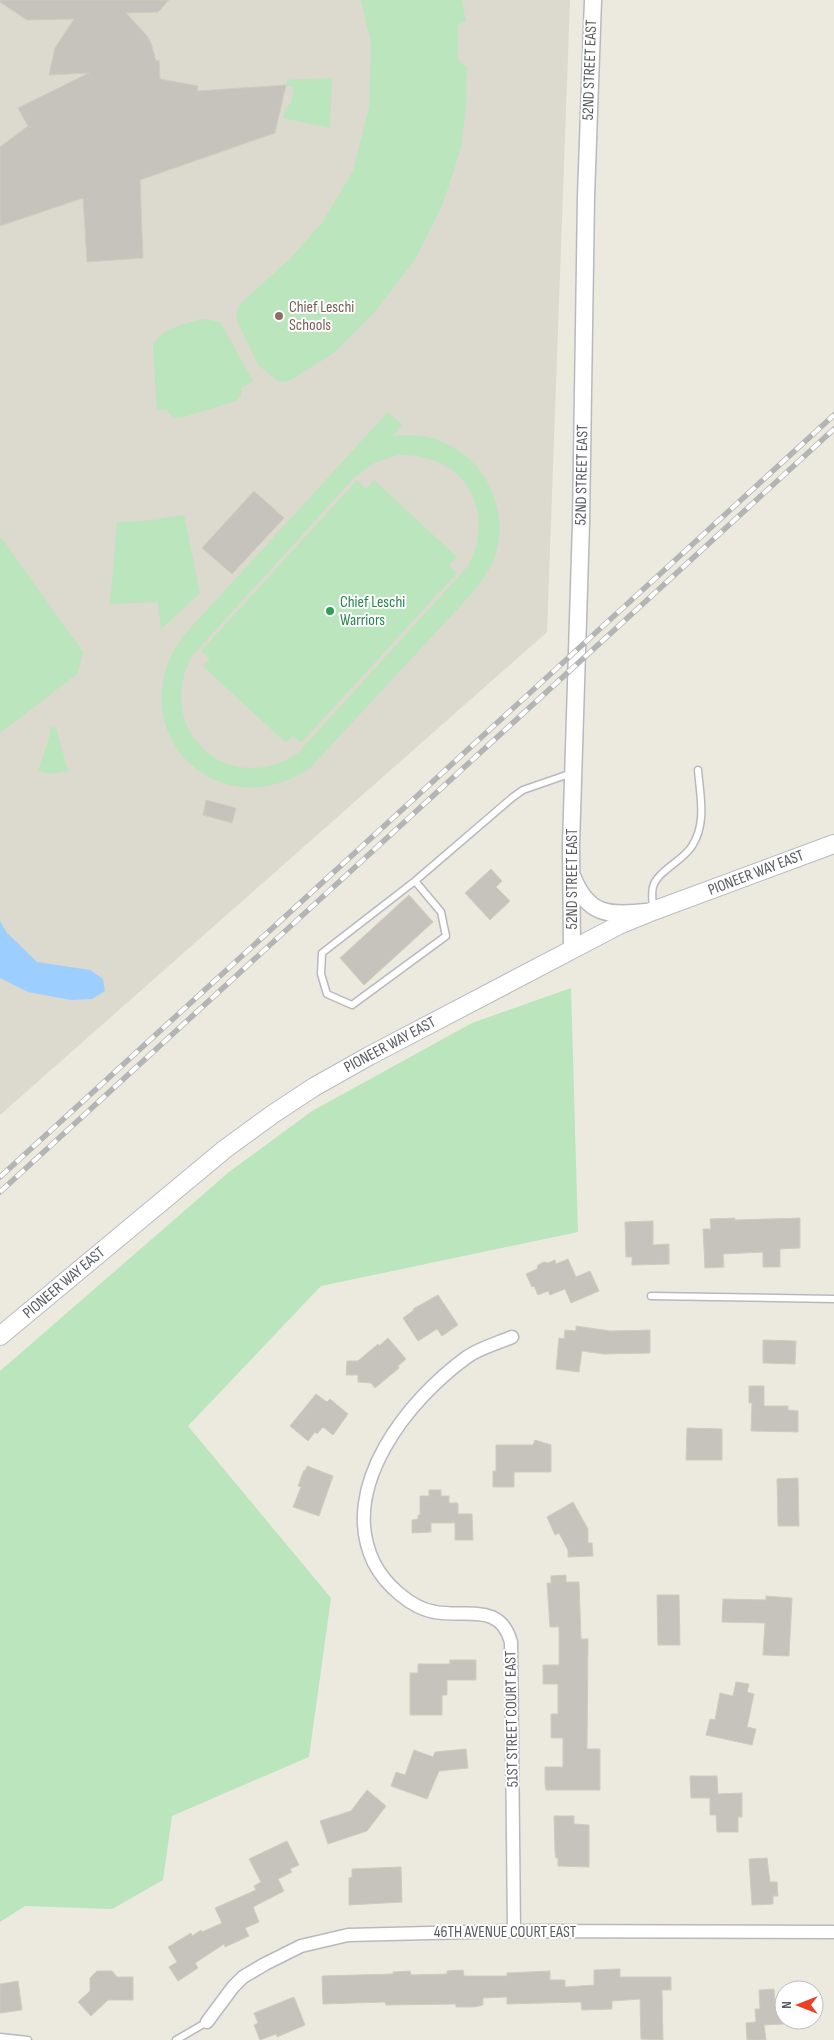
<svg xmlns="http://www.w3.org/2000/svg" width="834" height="2040" viewBox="0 0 834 2040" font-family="'Sofia Sans Condensed',sans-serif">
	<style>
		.education { fill: #dcd9ce }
		.green { fill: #bae5bd; fill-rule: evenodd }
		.water { fill: #9cceff }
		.building { fill: #c6c3bc; stroke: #d0ccbd }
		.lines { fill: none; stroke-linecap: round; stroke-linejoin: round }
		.service-casing { stroke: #b7b9bf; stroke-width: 9 }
		.minor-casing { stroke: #b7b9bf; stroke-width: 15 }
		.tertiary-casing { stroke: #b7b9bf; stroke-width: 19 }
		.secondary-casing { stroke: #b8bbc2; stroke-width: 20 }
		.service { stroke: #fff; stroke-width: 6 }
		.minor { stroke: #fff; stroke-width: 12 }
		.tertiary { stroke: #fff; stroke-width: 16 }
		.secondary { stroke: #fff; stroke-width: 18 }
		.rail-casing { stroke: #b3b4b4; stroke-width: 5.5 }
		.rail { stroke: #fff; stroke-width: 4; stroke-dasharray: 11; stroke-linecap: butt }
		.education-dot { fill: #8d6e63; stroke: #fff; stroke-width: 2 }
		.leisure-dot { fill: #2e9e5b; stroke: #fff; stroke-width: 2 }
		.labels { text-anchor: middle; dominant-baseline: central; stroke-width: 4; stroke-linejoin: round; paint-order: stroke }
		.street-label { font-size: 16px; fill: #585b61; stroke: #fff }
		.education-label { font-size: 16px; fill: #785e54; stroke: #fff; text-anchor: start }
		.leisure-label { font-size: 16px; fill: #27864d; stroke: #fff; text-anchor: start }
	</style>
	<rect width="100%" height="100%" fill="#eceadf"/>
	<polygon class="education" points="0,0 570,0 547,632 0,1115"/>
	<g class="green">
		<polygon points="361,0 462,0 466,21 458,25 458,59 467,68 466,106 461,148 442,206 416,258 374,313 335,352 294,378 286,382 278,381 258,365 238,323 236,313 242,302 290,259 322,223 353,171 369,108 371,43"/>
		<polygon points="332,78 330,128 283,118 286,108 291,103 294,87 287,86 287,80"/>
		<path d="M 203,319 L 220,322 L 253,381 L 241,388 L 241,395 L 236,401 L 180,418 L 174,418 L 166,410 L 157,410 L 153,347 C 160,327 184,325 203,319 Z"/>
		<path d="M 388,412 L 402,425 L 393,436 C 410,434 426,435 442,442 C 489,460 513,518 492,564 C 487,573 481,582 475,590 L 310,768 C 214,832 115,724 185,634 ZM 398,455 C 463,452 498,510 468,566 L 298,753 C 229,800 152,729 192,656 L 354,478 L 374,463 Z"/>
		<polygon points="357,480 366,489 374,480 457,557 449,565 457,573 301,743 293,736 286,743 203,666 210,659 201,651"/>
		<polygon points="184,515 200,593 161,629 158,602 110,604 117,522 144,521"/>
		<polygon points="0,536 83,652 78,673 0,733"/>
		<polygon points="50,727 56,728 68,771 50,774 38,771 50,735"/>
		<polygon points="571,988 578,1232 321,1286 188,1426 331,1598 309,1757 172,1816 163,1880 112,1909 25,1906 0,1922 0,1371 229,1172 312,1111 472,1023"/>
	</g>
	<polygon class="water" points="0,921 7,933 37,962 90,970 103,979 105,991 92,999 71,1000 28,992 0,978"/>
	<g class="building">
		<polygon points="0,0 169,0 158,12 126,13 147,36 151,43 156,61 159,60 160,79 198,86 197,91 286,85 275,133 140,180 143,258 87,262 83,198 0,226 0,147 28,126 18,108 89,73 49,75 55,48 74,19 27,20 0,2"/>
		<polygon points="254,491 284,518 232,574 202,548"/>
		<polygon points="206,800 236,808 232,823 203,815"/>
		<polygon points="491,869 502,881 496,887 510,901 490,920 465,893"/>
		<polygon points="409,895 433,922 364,985 340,958"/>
		<polygon points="735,1218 735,1220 800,1218 800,1248 780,1249 780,1267 763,1267 763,1252 723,1254 724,1267 705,1268 703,1229 711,1229 710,1219"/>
		<polygon points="653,1221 653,1245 669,1244 669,1264 632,1265 632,1257 626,1257 625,1222"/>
		<polygon points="568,1259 576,1277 590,1271 599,1291 571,1303 565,1289 550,1295 548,1291 538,1295 534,1286 532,1287 526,1274 537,1269 538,1265 544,1262 548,1263 555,1260 556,1264"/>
		<polygon points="438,1295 458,1325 442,1336 437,1329 418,1341 403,1318 414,1310 413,1309"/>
		<polygon points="576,1326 610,1331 650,1330 650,1353 604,1354 582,1351 579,1372 556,1369 559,1338 564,1339 565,1330 576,1331"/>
		<polygon points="388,1338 406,1359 398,1366 399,1368 375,1388 371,1383 358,1382 358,1375 346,1375 347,1361 358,1361 378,1344 379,1346"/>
		<polygon points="763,1340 796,1341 795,1364 763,1363"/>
		<polygon points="749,1386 764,1386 764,1406 788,1406 788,1410 798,1411 798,1432 751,1431 752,1403 749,1403"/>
		<polygon points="316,1394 327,1402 330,1399 348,1414 333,1435 323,1427 317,1434 315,1432 308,1441 290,1426"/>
		<polygon points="687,1428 722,1429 722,1460 686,1460"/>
		<polygon points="535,1440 551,1445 551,1472 514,1472 514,1487 493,1487 493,1471 496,1471 496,1445 533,1445"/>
		<polygon points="307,1466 333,1476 319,1516 293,1507 301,1487 298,1486 304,1470 305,1471"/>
		<polygon points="798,1478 799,1526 778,1526 777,1479"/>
		<polygon points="429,1490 441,1490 441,1496 449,1496 449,1503 458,1503 458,1514 472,1514 473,1540 455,1540 455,1523 431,1523 431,1532 412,1533 412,1520 418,1519 418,1515 420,1515 420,1496 429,1496"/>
		<polygon points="573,1502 588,1529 588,1543 592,1543 593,1556 568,1557 568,1550 559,1533 555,1535 547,1517"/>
		<polygon points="566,1575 566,1582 579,1582 581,1639 588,1639 587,1749 600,1749 600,1790 546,1790 545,1784 545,1767 563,1767 563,1738 551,1738 551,1714 558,1714 558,1684 543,1684 543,1665 559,1665 559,1627 550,1627 547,1583 551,1583 551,1576"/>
		<polygon points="657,1595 679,1595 680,1645 658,1645"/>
		<polygon points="766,1596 792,1598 789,1656 763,1655 765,1623 722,1622 723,1599 766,1600"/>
		<polygon points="450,1660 476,1660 476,1680 447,1680 447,1695 442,1695 442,1715 410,1715 410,1673 418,1673 418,1664 450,1664"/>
		<polygon points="736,1682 749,1684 747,1692 754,1694 747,1727 756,1729 752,1745 706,1735 710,1719 715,1720 720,1693 733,1696"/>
		<polygon points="466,1749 468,1768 439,1771 427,1799 391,1786 396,1772 405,1775 414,1750 433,1757 435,1752"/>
		<polygon points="690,1776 717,1776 718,1794 742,1793 742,1817 738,1817 738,1832 717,1832 716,1815 710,1815 710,1798 691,1798"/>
		<polygon points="367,1790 386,1806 367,1831 328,1844 320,1821 351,1811"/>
		<polygon points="554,1816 574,1816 574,1824 589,1825 589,1867 558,1866 558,1858 556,1858 555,1851"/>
		<polygon points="287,1841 299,1865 290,1869 292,1872 278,1879 284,1891 253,1907 259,1922 245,1928 249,1936 225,1947 224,1944 195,1963 198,1968 178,1981 169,1967 177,1962 168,1947 191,1933 192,1936 201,1930 202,1932 222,1923 215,1908 256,1890 254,1886 261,1882 249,1859"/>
		<polygon points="767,1858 770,1882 777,1882 778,1896 773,1896 773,1904 752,1905 749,1859"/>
		<polygon points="401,1867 402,1902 349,1905 349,1878 352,1877 352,1869"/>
		<polygon points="620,1969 620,1977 671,1977 671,1990 662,1990 663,2040 641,2039 640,1999 612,2001 612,2009 582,2010 581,2002 507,2004 507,1997 483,1998 483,2005 474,2007 456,2007 456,2004 386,2005 385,2002 323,2004 322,1976 393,1974 393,1972 410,1971 411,1975 447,1974 447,1971 463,1970 464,1976 507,1976 507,1973 550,1971 550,1980 565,1980 565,1987 594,1985 594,1970"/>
		<polygon points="97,1971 112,1971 117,1977 133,1977 133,2000 108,2000 91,2016 78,2002 90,1991 90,1978"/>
		<polygon points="18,1981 22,2010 0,2013 0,1984"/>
		<polygon points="774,1989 775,2004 784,2004 784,2024 764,2025 766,2040 747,2040 746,2023 756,2022 755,2009 760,2009 759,1990"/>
		<polygon points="294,1997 305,2025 277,2037 276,2034 260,2040 254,2025 258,2023 254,2013"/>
	</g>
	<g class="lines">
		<defs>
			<g id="service">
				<polyline points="415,881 441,912 446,936 352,1005 327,994 321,974 322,953 415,881 513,797 523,790 572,773"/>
				<path d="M 653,910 C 653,903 651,894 653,887 C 657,871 683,861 692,846 C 707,823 700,795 698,770"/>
				<polyline points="651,1296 834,1299"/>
				<polyline points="0,2037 28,2040"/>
				<polyline points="176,2040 207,2022"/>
			</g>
			<g id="minor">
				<path d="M 512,1337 C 498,1343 480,1348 467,1357 C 409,1399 337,1487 374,1563 C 385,1584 410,1608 435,1612 C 466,1618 500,1602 511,1642 L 514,1931"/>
				<polyline points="207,2022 233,1987 243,1977 265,1964 301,1946 348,1935 514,1931 834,1932"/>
			</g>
			<g id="tertiary">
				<path d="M 573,878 C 588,915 609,916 646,912"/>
				<polyline points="572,949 571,845 581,523 586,197 593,0"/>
			</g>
			<polyline id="secondary" points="0,1336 225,1149 273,1114 314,1087 369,1056 619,925 653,911 834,844"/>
		</defs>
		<use href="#service" class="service-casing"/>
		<use href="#minor" class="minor-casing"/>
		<use href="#tertiary" class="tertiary-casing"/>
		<use href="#secondary" class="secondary-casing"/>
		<use href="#service" class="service"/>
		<use href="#minor" class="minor"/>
		<use href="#tertiary" class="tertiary"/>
		<use href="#secondary" class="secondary"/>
		<defs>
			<g id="rail">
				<polyline points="0,1177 834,415"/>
				<polyline points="0,1192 834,429"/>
			</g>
		</defs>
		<use href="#rail" class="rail-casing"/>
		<use href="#rail" class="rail"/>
	</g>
	<circle class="education-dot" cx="279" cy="316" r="5"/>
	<circle class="leisure-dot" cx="330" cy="611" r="5"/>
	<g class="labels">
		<g class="street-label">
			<text transform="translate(590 70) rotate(-88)">52ND STREET EAST</text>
			<text transform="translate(582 475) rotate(-89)">52ND STREET EAST</text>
			<text transform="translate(756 873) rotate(-21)">PIONEER WAY EAST</text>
			<text transform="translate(572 879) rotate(-90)">52ND STREET EAST</text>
			<text transform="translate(390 1045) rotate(-28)">PIONEER WAY EAST</text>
			<text transform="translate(64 1283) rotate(-40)">PIONEER WAY EAST</text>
			<text transform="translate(512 1719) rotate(-91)">51ST STREET COURT EAST</text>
			<text x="505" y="1932">46TH AVENUE COURT EAST</text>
		</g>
		<g class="education-label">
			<text x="289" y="307">Chief Leschi<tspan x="289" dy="18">Schools</tspan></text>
		</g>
		<g class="leisure-label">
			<text x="340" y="602">Chief Leschi<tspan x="340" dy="18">Warriors</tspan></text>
		</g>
	</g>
	<g transform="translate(799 2005) rotate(270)"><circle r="24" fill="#ffffff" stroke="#bcbdc0"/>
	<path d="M0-4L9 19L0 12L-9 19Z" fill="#eb4125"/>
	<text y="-8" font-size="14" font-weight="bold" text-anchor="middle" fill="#585b61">N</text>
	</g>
</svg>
